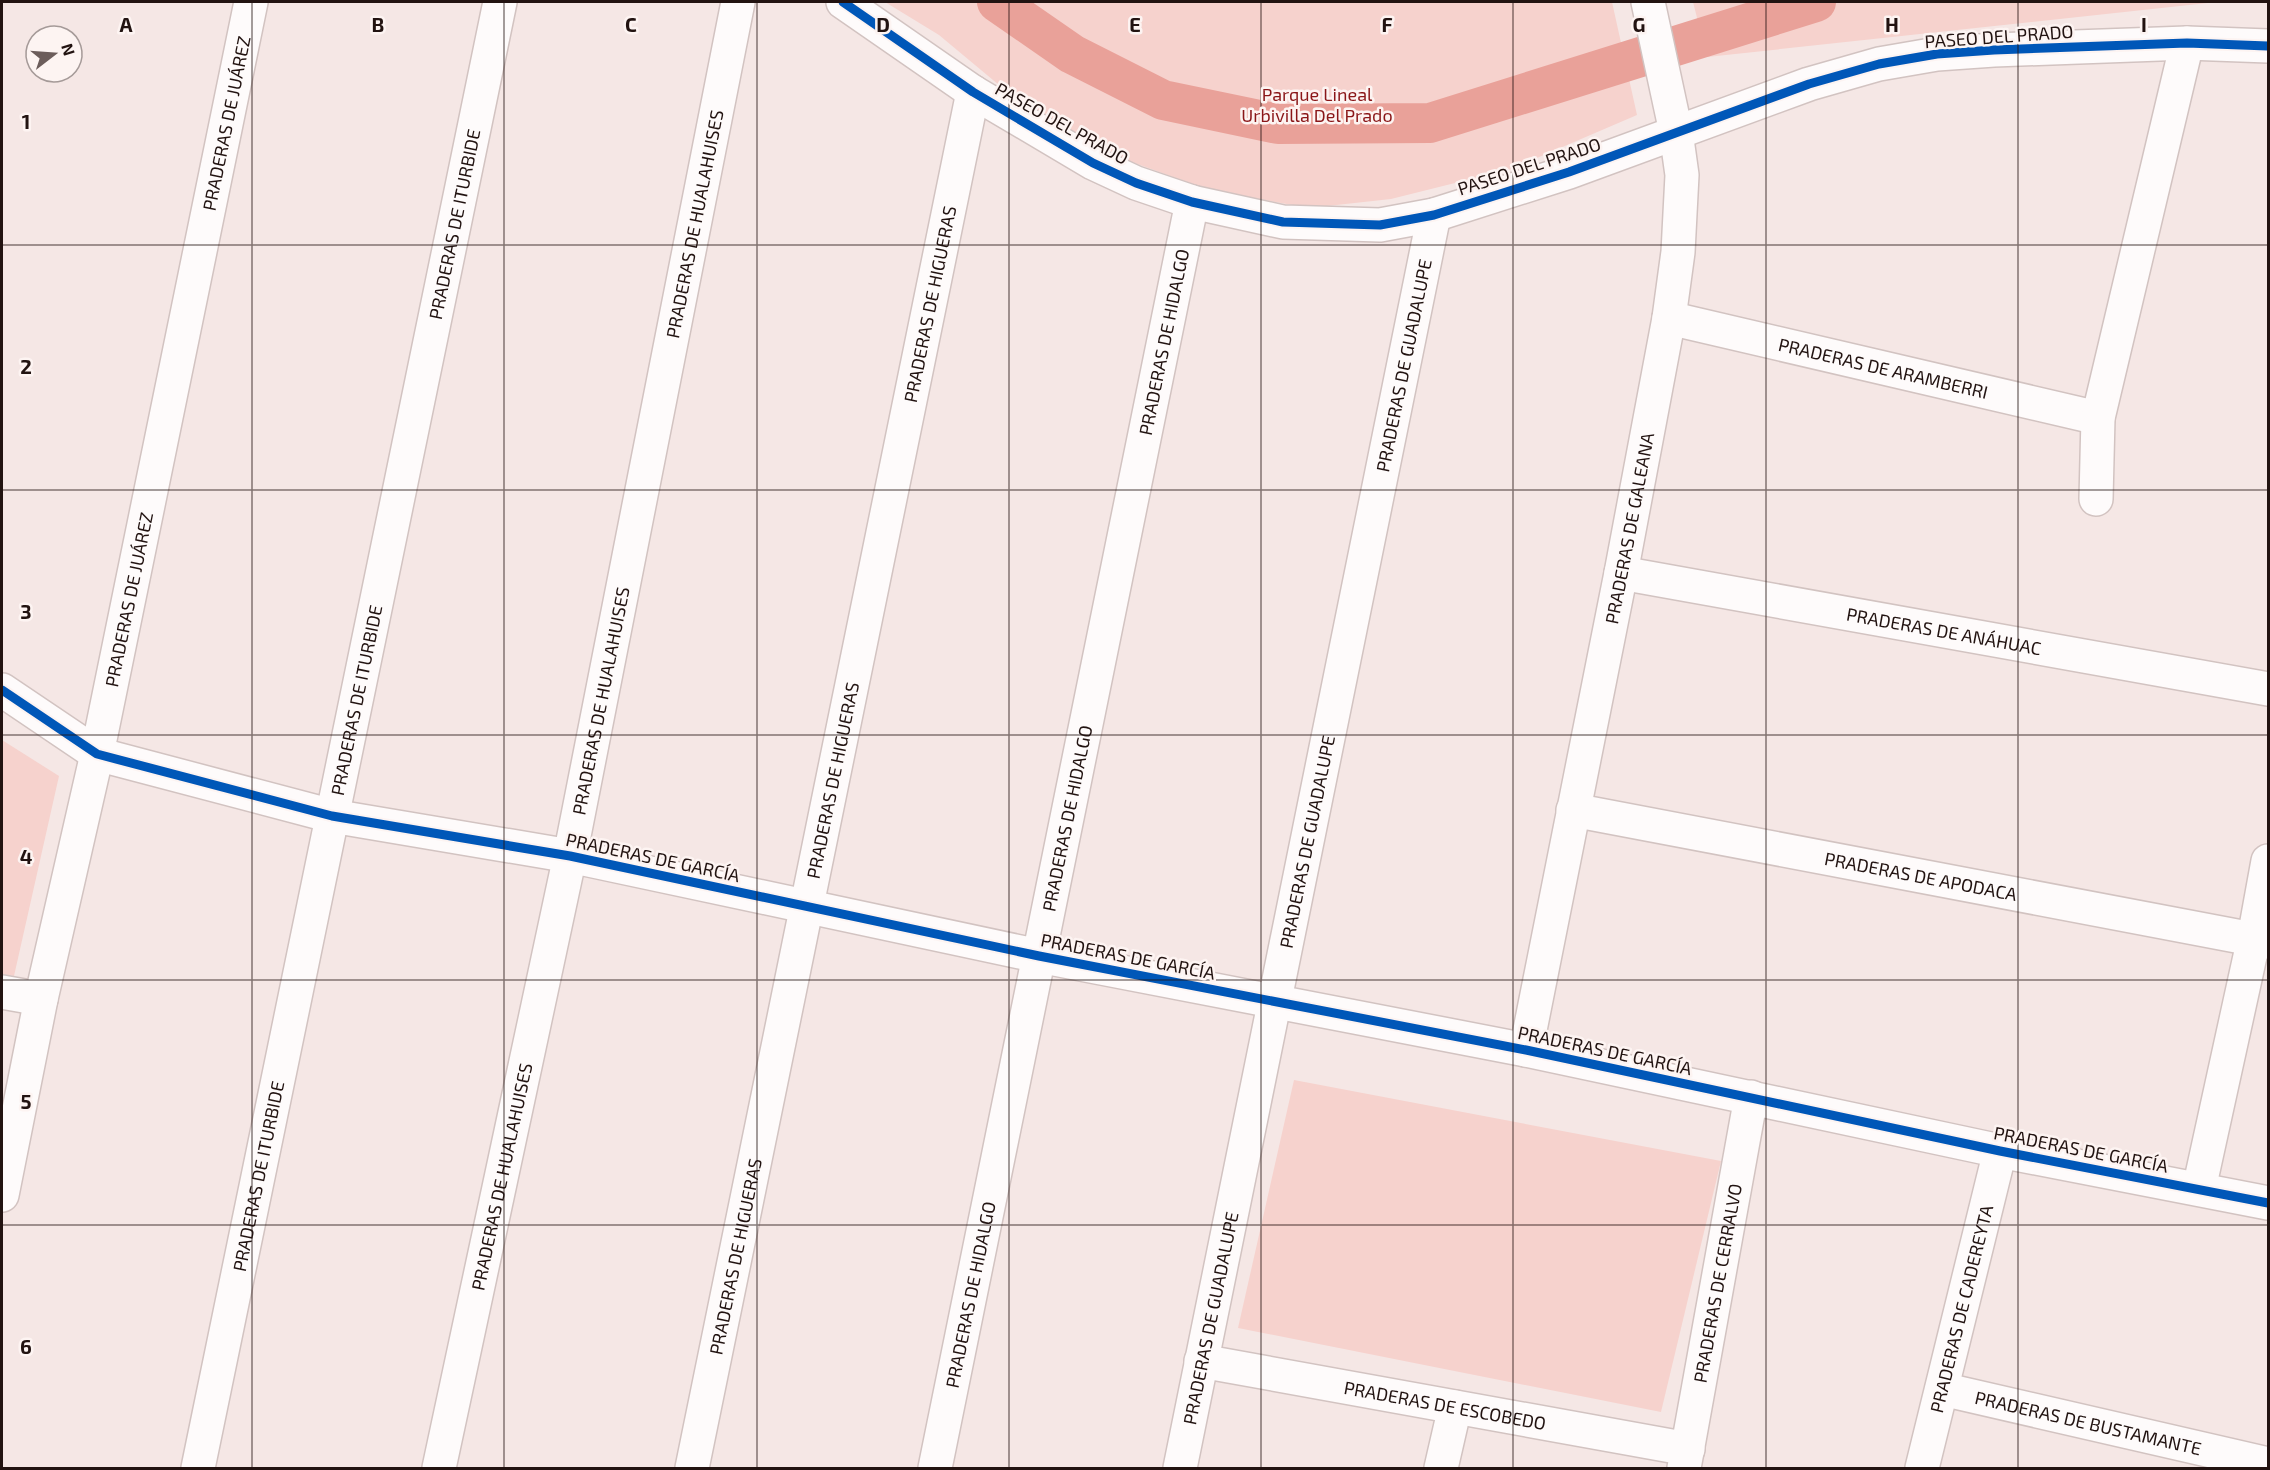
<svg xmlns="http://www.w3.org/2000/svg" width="2270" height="1470" viewBox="0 0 2270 1470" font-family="'Exo 2',sans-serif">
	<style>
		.green { fill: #f6d2cd }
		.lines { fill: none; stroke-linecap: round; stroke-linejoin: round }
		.canal { stroke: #e9a199; stroke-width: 40 }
		.minor-casing { stroke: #d2c3c1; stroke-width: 36 }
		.minor { stroke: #fefbfb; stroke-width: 33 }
		.cycleway-casing { stroke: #fdf4f2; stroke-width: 13 }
		.cycleway { stroke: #0057b8; stroke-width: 9 }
		.grid { fill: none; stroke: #221311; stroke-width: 1.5; stroke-opacity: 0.55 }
		.labels { text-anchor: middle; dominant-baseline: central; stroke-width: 5; stroke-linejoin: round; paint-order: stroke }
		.street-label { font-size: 18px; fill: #221311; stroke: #fdf4f2 }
		.park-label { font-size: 18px; fill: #8a1618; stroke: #fdf4f2 }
		.grid-label { font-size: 20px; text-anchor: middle; font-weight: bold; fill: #221311; stroke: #fdf4f2; stroke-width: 5; stroke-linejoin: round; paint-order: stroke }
	</style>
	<rect width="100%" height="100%" fill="#f5e7e5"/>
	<g class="green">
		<polygon points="885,2 1612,2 1637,115 1511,169 1391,199 1309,208 1209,190 1107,153 1005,90 939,35"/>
		<polygon points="1693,2 2217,2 1707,57"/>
		<polygon points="2,740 59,776 14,976 2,974"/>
		<polygon points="1294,1080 1721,1161 1661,1412 1238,1328"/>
	</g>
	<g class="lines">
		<polyline class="canal" points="997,2 1072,54 1163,100 1278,124 1430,123 1816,2"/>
		<defs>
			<g id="minor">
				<polyline points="843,2 973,92 1093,163 1136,183 1192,202 1283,222 1380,225 1434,215 1569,172 1809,84 1879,64 1937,54 1994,50 2187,43 2268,46"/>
				<path id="s1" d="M 1669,318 L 2098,418"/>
				<polyline points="2096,499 2098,418 2187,43"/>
				<path id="s2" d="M 1621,573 L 2268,689"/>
				<polyline points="2,690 97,754 332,816 570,856 1039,956 1526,1050 2000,1151 2268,1203"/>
				<path id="s3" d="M 1573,810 L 2268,942"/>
				<polyline points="2,992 41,999"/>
				<path id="s4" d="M 1526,1050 L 1621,573 L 1669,318 L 1678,252 L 1682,175 L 1676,132 L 1648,2"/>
				<polyline points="2199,1189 2254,938 2268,861"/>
				<path id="s5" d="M 2,1195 L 41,999 L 97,754 L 251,2"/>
				<path id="s6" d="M 1201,1361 L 1688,1449"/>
				<path id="s7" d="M 1942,1389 L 2268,1464"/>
				<path id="s8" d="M 198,1468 L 500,2"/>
				<path id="s9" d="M 439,1468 L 570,856 L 738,2"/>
				<path id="s10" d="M 692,1468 L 973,92"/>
				<path id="s11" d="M 935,1468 L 1192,202"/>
				<path id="s12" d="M 1180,1468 L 1434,215"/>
				<polyline points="1441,1468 1455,1407"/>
				<path id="s13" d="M 1684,1468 L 1751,1097"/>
				<path id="s14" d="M 1922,1468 L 2000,1151"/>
			</g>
		</defs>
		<use href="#minor" class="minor-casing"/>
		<use href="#minor" class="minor"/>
		<defs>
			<g id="cycleway">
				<polyline points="843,2 973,92 1093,163 1136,183 1192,202 1283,222 1380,225 1434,215 1569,172 1809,84 1879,64 1937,54 1994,50 2187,43 2268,46"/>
				<polyline points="2,690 97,754 332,816 570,856 1039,956 1526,1050 2000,1151 2268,1203"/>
			</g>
		</defs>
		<use href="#cycleway" class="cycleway-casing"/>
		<use href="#cycleway" class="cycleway"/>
	</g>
	<path class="grid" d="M 252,2 L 252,1468M 504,2 L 504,1468M 757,2 L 757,1468M 1009,2 L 1009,1468M 1261,2 L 1261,1468M 1513,2 L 1513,1468M 1766,2 L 1766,1468M 2018,2 L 2018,1468M 2,245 L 2268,245M 2,490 L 2268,490M 2,735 L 2268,735M 2,980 L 2268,980M 2,1225 L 2268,1225"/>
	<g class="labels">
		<g class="street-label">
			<text transform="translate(1999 36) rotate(-4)">PASEO DEL PRADO</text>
			<text stroke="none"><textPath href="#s5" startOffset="1095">PRADERAS DE JUÁREZ</textPath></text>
			<text transform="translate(1062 123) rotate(29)">PASEO DEL PRADO</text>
			<text transform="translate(1529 166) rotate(-18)">PASEO DEL PRADO</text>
			<text stroke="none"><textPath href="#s8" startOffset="1270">PRADERAS DE ITURBIDE</textPath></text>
			<text stroke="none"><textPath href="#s9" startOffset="1270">PRADERAS DE HUALAHUISES</textPath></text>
			<text stroke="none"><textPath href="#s10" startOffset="1188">PRADERAS DE HIGUERAS</textPath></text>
			<text stroke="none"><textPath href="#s11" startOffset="1149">PRADERAS DE HIDALGO</textPath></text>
			<text stroke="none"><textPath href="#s12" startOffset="1125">PRADERAS DE GUADALUPE</textPath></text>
			<text stroke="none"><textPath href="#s1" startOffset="220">PRADERAS DE ARAMBERRI</textPath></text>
			<text stroke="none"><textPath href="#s4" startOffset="532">PRADERAS DE GALEANA</textPath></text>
			<text stroke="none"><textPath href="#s5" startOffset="609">PRADERAS DE JUÁREZ</textPath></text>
			<text stroke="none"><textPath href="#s2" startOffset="328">PRADERAS DE ANÁHUAC</textPath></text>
			<text stroke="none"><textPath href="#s8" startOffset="784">PRADERAS DE ITURBIDE</textPath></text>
			<text stroke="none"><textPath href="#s9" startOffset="784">PRADERAS DE HUALAHUISES</textPath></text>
			<text stroke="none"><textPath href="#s10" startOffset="702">PRADERAS DE HIGUERAS</textPath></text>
			<text stroke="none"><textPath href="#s11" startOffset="663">PRADERAS DE HIDALGO</textPath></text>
			<text stroke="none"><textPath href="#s12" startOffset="639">PRADERAS DE GUADALUPE</textPath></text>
			<text transform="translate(653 857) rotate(12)">PRADERAS DE GARCÍA</text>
			<text stroke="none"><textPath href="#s3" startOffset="354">PRADERAS DE APODACA</textPath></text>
			<text transform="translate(1128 956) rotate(11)">PRADERAS DE GARCÍA</text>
			<text transform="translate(1605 1050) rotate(12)">PRADERAS DE GARCÍA</text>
			<text transform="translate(2081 1149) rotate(11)">PRADERAS DE GARCÍA</text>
			<text stroke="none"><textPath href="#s8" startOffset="298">PRADERAS DE ITURBIDE</textPath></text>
			<text stroke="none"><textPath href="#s9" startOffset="298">PRADERAS DE HUALAHUISES</textPath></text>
			<text stroke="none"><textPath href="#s10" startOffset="216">PRADERAS DE HIGUERAS</textPath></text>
			<text stroke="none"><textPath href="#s13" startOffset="188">PRADERAS DE CERRALVO</textPath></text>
			<text stroke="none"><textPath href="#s11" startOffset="177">PRADERAS DE HIDALGO</textPath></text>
			<text stroke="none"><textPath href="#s14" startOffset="164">PRADERAS DE CADEREYTA</textPath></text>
			<text stroke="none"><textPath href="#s12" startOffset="153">PRADERAS DE GUADALUPE</textPath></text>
			<text stroke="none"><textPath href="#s6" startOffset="248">PRADERAS DE ESCOBEDO</textPath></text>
			<text stroke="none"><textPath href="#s7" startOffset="150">PRADERAS DE BUSTAMANTE</textPath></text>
		</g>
		<g class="park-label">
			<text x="1317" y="94">Parque Lineal<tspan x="1317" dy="21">Urbivilla Del Prado</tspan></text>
		</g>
	</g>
	<g class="grid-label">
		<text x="126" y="32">A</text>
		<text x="378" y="32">B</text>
		<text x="631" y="32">C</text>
		<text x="883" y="32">D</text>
		<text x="1135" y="32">E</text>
		<text x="1387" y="32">F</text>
		<text x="1639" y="32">G</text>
		<text x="1892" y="32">H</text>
		<text x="2144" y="32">I</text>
		<text x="26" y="129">1</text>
		<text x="26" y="374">2</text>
		<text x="26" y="619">3</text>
		<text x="26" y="864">4</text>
		<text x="26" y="1109">5</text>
		<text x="26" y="1354">6</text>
	</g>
	<rect width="2270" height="1470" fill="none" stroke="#221311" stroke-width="6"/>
	<g transform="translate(54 54) rotate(73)"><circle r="28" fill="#fdf4f2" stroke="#a59a98" stroke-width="1.5"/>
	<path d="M0-4.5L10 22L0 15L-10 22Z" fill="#6c5d5b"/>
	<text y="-9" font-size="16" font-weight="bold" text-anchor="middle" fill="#221311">N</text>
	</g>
</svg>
